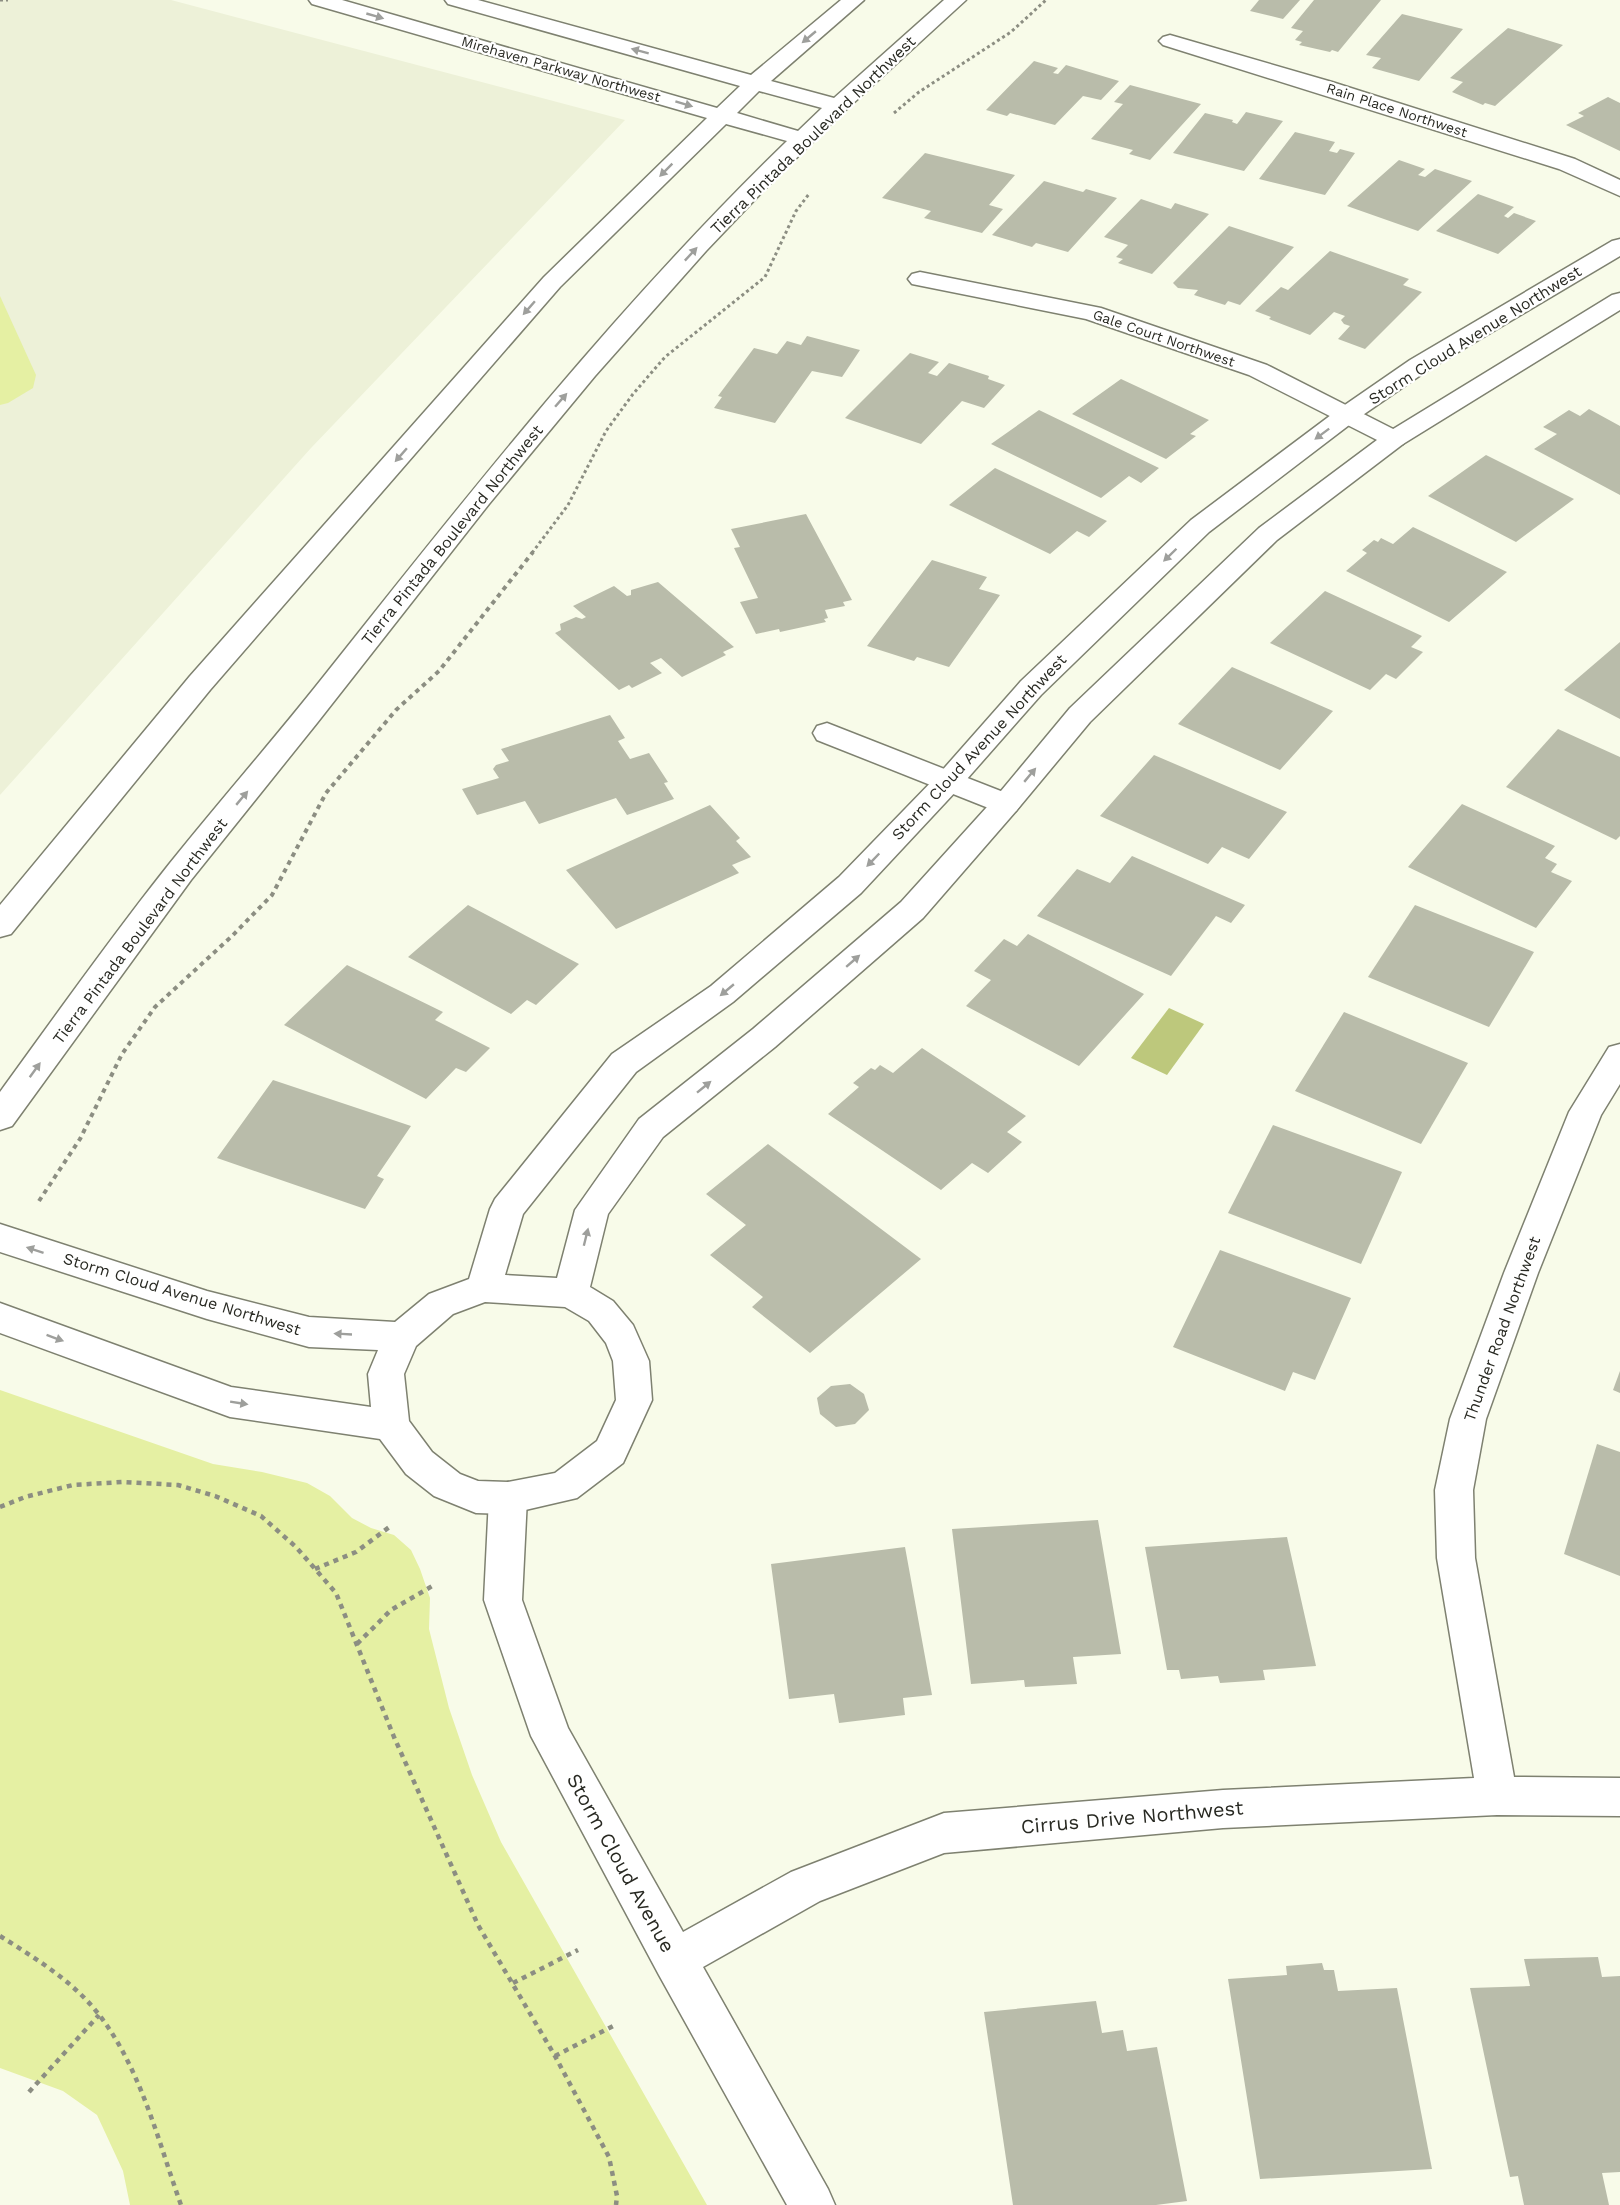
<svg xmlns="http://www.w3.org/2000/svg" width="1620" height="2205" viewBox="0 0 1620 2205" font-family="'Work Sans',sans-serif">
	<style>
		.built { fill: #edf1d8 }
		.green { fill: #e5f0a3 }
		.water { fill: #bdc87c }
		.building { fill: #b9bcaa }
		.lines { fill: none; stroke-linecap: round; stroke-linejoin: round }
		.street-casing { stroke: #7e8170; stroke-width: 3 }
		.secondary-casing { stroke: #7e8170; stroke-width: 3 }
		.path-far2 { stroke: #8c8e82; stroke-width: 3; stroke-dasharray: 3 3; stroke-linecap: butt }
		.path-far1 { stroke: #8c8e82; stroke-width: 4; stroke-dasharray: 4.5 4.5; stroke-linecap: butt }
		.path { stroke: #8c8e82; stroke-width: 4.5; stroke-dasharray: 5 5; stroke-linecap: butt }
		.street { fill: #fff; fill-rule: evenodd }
		.secondary { fill: #fff; fill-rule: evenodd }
		.oneway { fill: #9e9f9c }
		.labels { text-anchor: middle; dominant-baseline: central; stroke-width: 4.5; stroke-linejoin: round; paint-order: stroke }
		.far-street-label { font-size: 14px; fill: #282922; stroke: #fff }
		.street-label { font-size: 16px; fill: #282922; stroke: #fff }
		.near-street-label { font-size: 20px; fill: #282922; stroke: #fff }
	</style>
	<rect width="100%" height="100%" fill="#f8fbe9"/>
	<polygon class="built" points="0,0 171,0 625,120 311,448 0,795"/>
	<g class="green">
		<polygon points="0,296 36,375 33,388 8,403 0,405"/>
		<polygon points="0,1390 213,1464 262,1472 307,1483 330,1496 352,1518 371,1528 394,1535 411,1550 420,1569 430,1598 429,1629 449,1708 472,1775 501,1842 707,2205 130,2205 123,2171 97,2115 63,2091 0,2068"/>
	</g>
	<polygon class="water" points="1169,1008 1204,1024 1167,1075 1131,1058"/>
	<g class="building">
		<polygon points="1259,0 1300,0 1283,19 1250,11"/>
		<polygon points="1314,0 1381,0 1338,52 1332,50 1330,52 1299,45 1302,42 1295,40 1303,31 1291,28"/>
		<polygon points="1402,14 1463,29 1419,81 1372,68 1381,58 1366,55"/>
		<polygon points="1508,28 1563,45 1495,106 1485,103 1483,105 1452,92 1463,82 1450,78"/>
		<polygon points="1034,61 1058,68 1053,73 1058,74 1066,65 1119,81 1101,100 1083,96 1055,125 1010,113 1007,116 986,110"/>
		<polygon points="1130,85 1201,104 1150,160 1129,154 1133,150 1091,139 1123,104 1114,102"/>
		<polygon points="1608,97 1620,103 1620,151 1566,125 1584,116 1578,113"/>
		<polygon points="1246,112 1283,121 1244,171 1173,153 1205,113 1233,120 1232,122 1237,124"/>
		<polygon points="1295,132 1335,142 1329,151 1337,153 1340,149 1355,153 1325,195 1259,179"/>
		<polygon points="925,153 1015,175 989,205 1003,209 982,233 924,218 931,211 882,198"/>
		<polygon points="1399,160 1425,169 1418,175 1425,177 1435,169 1472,181 1418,231 1347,206"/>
		<polygon points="1044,181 1083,192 1086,189 1117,198 1068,252 1036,243 1032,247 992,235"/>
		<polygon points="1478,194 1514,207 1504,216 1508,218 1514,213 1536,221 1498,254 1436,231"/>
		<polygon points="1141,199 1171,209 1175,203 1209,214 1152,274 1118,263 1123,259 1116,257 1128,245 1104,237"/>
		<polygon points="1229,226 1294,247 1240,305 1228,301 1225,305 1194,295 1198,290 1178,288 1173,283"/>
		<polygon points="1330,251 1409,279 1403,285 1422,292 1365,349 1338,339 1350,326 1344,324 1341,320 1345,316 1334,312 1310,335 1269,319 1271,317 1255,311 1281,287 1288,290"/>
		<polygon points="807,336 860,350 842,377 812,371 775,423 714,408 722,397 718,396 754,348 777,354 787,341 801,345"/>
		<polygon points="910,353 939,362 928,373 937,376 949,363 989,376 988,379 1005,385 984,408 962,401 921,444 845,418"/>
		<polygon points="1121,379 1209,420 1190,434 1196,436 1166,459 1072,414"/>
		<polygon points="1589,409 1620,426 1620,495 1534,449 1557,434 1543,427 1569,410 1580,416"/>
		<polygon points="1039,410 1159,468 1141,483 1129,476 1101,498 991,444"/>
		<polygon points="1486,455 1574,499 1516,542 1428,496"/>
		<polygon points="995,468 1107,521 1089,537 1077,531 1050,554 949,505"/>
		<polygon points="806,514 852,600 843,602 845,606 825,610 828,618 824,619 826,622 780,632 779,629 756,634 740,602 758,598 734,548 740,547 731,529"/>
		<polygon points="1413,527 1507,572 1449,622 1346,571 1367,553 1362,550 1374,540 1378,542 1381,538 1393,544"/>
		<polygon points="932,560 987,577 979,589 1000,595 949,667 917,657 914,661 867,646"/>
		<polygon points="658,582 734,647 723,652 726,655 682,677 661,658 650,663 662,673 632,688 629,685 619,690 555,633 561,630 560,624 576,617 582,619 586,617 573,606 614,586 627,596 631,595 631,590"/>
		<polygon points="1325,591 1422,636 1411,647 1423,652 1396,679 1386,674 1370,690 1270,643"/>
		<polygon points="1620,642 1620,719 1564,690"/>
		<polygon points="1232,667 1333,711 1280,770 1178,724"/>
		<polygon points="610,715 625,738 618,741 630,759 649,753 668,782 664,783 674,799 627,815 616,798 539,824 525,801 477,815 462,789 499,778 493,769 496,765 509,761 501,749"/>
		<polygon points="1558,729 1620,757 1620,836 1616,840 1506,787"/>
		<polygon points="1154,755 1287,812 1249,859 1222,847 1208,864 1100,816"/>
		<polygon points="1462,804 1555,846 1545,858 1557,864 1551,872 1572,881 1536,928 1408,867"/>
		<polygon points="710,805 740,838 736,841 751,857 732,865 739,873 616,929 566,870"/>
		<polygon points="1132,856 1245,905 1231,923 1216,916 1171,976 1037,916 1077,869 1110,883"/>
		<polygon points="468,905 579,964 536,1005 527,1000 511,1014 408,957"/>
		<polygon points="1415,905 1534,952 1489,1027 1368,977"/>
		<polygon points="1028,934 1144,994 1079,1066 966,1006 991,980 974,971 1004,939 1017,946"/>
		<polygon points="347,965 443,1012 435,1020 490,1048 466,1072 456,1068 426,1099 284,1025"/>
		<polygon points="1344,1012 1468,1063 1421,1144 1295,1091"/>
		<polygon points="922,1048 1026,1116 1007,1132 1022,1142 988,1173 972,1163 941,1190 828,1114 859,1087 853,1083 871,1068 875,1070 880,1065 893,1073"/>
		<polygon points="273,1080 411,1126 377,1176 384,1179 365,1209 217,1158"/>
		<polygon points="1273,1125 1402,1172 1361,1264 1228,1213"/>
		<polygon points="768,1144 921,1259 810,1353 752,1307 763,1297 710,1255 746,1225 706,1194"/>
		<polygon points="1220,1250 1351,1298 1315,1380 1293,1372 1285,1391 1173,1347"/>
		<polygon points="1620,1371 1620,1393 1613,1390"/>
		<polygon points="850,1384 864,1394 869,1410 855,1424 836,1427 820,1414 817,1398 831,1386"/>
		<polygon points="1597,1444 1620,1452 1620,1576 1564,1554"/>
		<polygon points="1098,1520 1121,1654 1073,1657 1077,1684 1025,1687 1024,1680 971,1684 952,1529"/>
		<polygon points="1287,1537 1316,1666 1263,1670 1265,1680 1220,1683 1218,1676 1181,1679 1179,1670 1167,1670 1145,1547"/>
		<polygon points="905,1547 932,1695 903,1698 905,1715 839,1723 834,1694 789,1699 771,1564"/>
		<polygon points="1598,1957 1602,1977 1620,1976 1620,2172 1602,2173 1609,2205 1524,2205 1518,2176 1510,2177 1470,1988 1530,1986 1524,1959"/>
		<polygon points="1322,1963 1324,1970 1334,1970 1338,1991 1397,1988 1432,2169 1260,2179 1228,1979 1287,1975 1286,1966"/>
		<polygon points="1096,2001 1102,2033 1123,2030 1127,2051 1157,2047 1187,2201 1156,2205 1013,2205 984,2012"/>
	</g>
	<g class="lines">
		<defs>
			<g id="street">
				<polygon points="1170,35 1332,82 1575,159 1620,180 1620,196 1559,169 1163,45 1159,41 1163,37"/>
				<polygon points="920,272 1101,308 1267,365 1403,434 1407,439 1403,444 1394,447 1385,444 1249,375 1086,319 912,284 908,279 912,274"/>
				<polygon points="827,723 1016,797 1021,804 1016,811 1006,814 996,811 817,740 813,733 817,726"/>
				<polygon points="1620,1044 1620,1084 1601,1115 1538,1273 1486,1419 1473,1490 1475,1558 1514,1777 1620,1778 1620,1816 1497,1815 1223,1828 944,1853 820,1901 703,1967 828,2189 835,2205 787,2205 659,1975 531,1736 484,1600 489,1498 495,1487 508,1482 521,1487 527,1498 522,1600 568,1728 683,1932 791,1872 944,1813 1223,1790 1474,1778 1437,1558 1435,1490 1450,1419 1504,1273 1569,1112 1609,1047"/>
			</g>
			<g id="secondary">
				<path d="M 309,0 L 342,0 L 717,108 L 740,86 L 448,4 L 445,0 L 478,0 L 751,75 L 841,0 L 864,0 L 771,81 L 834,98 L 944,0 L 966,0 L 836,119 L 763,191 L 706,251 L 595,376 L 489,504 L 317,723 L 191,880 L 12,1126 L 0,1130 L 0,1092 C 56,1015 111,937 170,863 C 222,798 277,736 328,671 C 473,488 619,304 787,141 L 726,124 L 560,287 L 210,690 L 11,934 L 0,937 L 0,905 L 190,676 L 544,277 L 707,118 L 312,4 ZM 759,91 L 822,108 L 798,131 L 737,113 Z"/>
				<path d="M 1620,239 L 1620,256 L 1428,370 L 1357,419 L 1209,532 L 1041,695 L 959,788 L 861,893 L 733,1002 L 636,1072 L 523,1214 L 505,1275 L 557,1278 L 575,1210 L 639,1119 L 753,1029 L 901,902 L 996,797 L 1070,708 L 1259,528 L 1385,434 L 1612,295 L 1620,293 L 1620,310 L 1403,444 L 1277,540 L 1090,722 L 1016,811 L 923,918 L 775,1047 L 663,1137 L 608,1214 L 590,1287 L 613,1301 L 633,1325 L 649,1361 L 652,1400 L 623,1463 L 577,1498 L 508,1514 L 476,1513 L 434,1496 L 406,1474 L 380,1439 L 230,1417 L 0,1333 L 0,1303 L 231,1387 L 371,1407 L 368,1374 L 378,1350 L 309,1347 L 207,1319 L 0,1252 L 0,1224 L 207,1291 L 309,1317 L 395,1322 L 429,1294 L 469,1279 L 490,1209 L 495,1199 L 612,1054 L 711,986 L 839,877 L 939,774 L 1021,681 L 1191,520 L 1339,409 L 1410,360 L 1612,241 ZM 485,1302 L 565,1307 L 589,1321 L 606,1343 L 613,1361 L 616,1400 L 597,1441 L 555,1473 L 508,1482 L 478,1481 L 460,1474 L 432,1452 L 409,1421 L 404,1374 L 416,1346 L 453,1314 Z"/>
			</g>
		</defs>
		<use href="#street" class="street-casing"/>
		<use href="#secondary" class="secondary-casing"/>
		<g class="path-far2">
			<polyline points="0,0 8,0"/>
			<polyline points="894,113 919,92 1011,32 1046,0"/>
			<polyline points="532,553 568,505 606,431 633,394 665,357 765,277 796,211 809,194"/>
		</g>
		<polyline class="path-far1" points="39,1201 80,1139 122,1054 155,1007 232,936 272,895 326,793 396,710 439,671 533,552"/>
		<g class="path">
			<polyline points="0,1507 25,1497 73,1485 122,1482 178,1485 215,1496 261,1516 296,1547 336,1593 394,1737 478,1925 555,2056 609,2157 617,2196 616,2205"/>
			<polyline points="315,1569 356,1552 392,1525"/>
			<polyline points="357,1644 391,1610 434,1585"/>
			<path d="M 0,1936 C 32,1956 66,1977 91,2005 C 139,2060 157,2138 181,2205"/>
			<polyline points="513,1983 578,1950"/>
			<polyline points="555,2056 617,2024"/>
			<polyline points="29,2092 99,2015"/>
		</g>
		<use href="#street" class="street"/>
		<use href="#secondary" class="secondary"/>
	</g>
	<defs><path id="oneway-solid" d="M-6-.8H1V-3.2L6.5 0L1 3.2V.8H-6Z" transform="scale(1.5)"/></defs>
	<g class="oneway">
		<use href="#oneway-solid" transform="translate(375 16) rotate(16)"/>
		<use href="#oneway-solid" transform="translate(809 37) rotate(140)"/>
		<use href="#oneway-solid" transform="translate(640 51) rotate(-165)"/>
		<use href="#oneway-solid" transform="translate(684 104) rotate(17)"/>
		<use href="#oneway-solid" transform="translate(666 170) rotate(135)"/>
		<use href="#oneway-solid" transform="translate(691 254) rotate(-47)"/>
		<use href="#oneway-solid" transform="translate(529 308) rotate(131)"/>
		<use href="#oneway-solid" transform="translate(561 400) rotate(-49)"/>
		<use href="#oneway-solid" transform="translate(1322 434) rotate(143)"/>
		<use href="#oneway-solid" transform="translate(401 455) rotate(131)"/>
		<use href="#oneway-solid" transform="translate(1170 555) rotate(136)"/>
		<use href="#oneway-solid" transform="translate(1030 775) rotate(-50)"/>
		<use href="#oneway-solid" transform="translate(242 798) rotate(-50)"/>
		<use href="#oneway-solid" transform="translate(873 860) rotate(134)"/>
		<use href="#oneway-solid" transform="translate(853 961) rotate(-41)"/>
		<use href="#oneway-solid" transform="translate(727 990) rotate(140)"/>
		<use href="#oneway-solid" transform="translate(35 1070) rotate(-54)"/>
		<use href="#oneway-solid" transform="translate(704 1087) rotate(-39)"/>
		<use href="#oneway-solid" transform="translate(586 1237) rotate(-76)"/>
		<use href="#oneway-solid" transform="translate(35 1250) rotate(-162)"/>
		<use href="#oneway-solid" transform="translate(343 1334) rotate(-177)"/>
		<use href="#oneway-solid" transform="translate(55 1338) rotate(20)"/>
		<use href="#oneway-solid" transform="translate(239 1403) rotate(9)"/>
	</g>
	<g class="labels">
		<g class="far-street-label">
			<text transform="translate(561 69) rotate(16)">Mirehaven Parkway Northwest</text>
			<text transform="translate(1397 110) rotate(18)">Rain Place Northwest</text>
			<text transform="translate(1164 338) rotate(19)">Gale Court Northwest</text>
		</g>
		<g class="street-label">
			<text transform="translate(813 135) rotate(-44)">Tierra Pintada Boulevard Northwest</text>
			<text transform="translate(1475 335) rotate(-32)">Storm Cloud Avenue Northwest</text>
			<text transform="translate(452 535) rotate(-51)">Tierra Pintada Boulevard Northwest</text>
			<text transform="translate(979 747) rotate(-47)">Storm Cloud Avenue Northwest</text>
			<text transform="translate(140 931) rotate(-53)">Tierra Pintada Boulevard Northwest</text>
			<text transform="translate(182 1294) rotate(17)">Storm Cloud Avenue Northwest</text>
			<text transform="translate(1502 1329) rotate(-70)">Thunder Road Northwest</text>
		</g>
		<g class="near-street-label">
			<text transform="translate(1132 1817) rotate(-5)">Cirrus Drive Northwest</text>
			<text transform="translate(621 1863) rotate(61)">Storm Cloud Avenue</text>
		</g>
	</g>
</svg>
